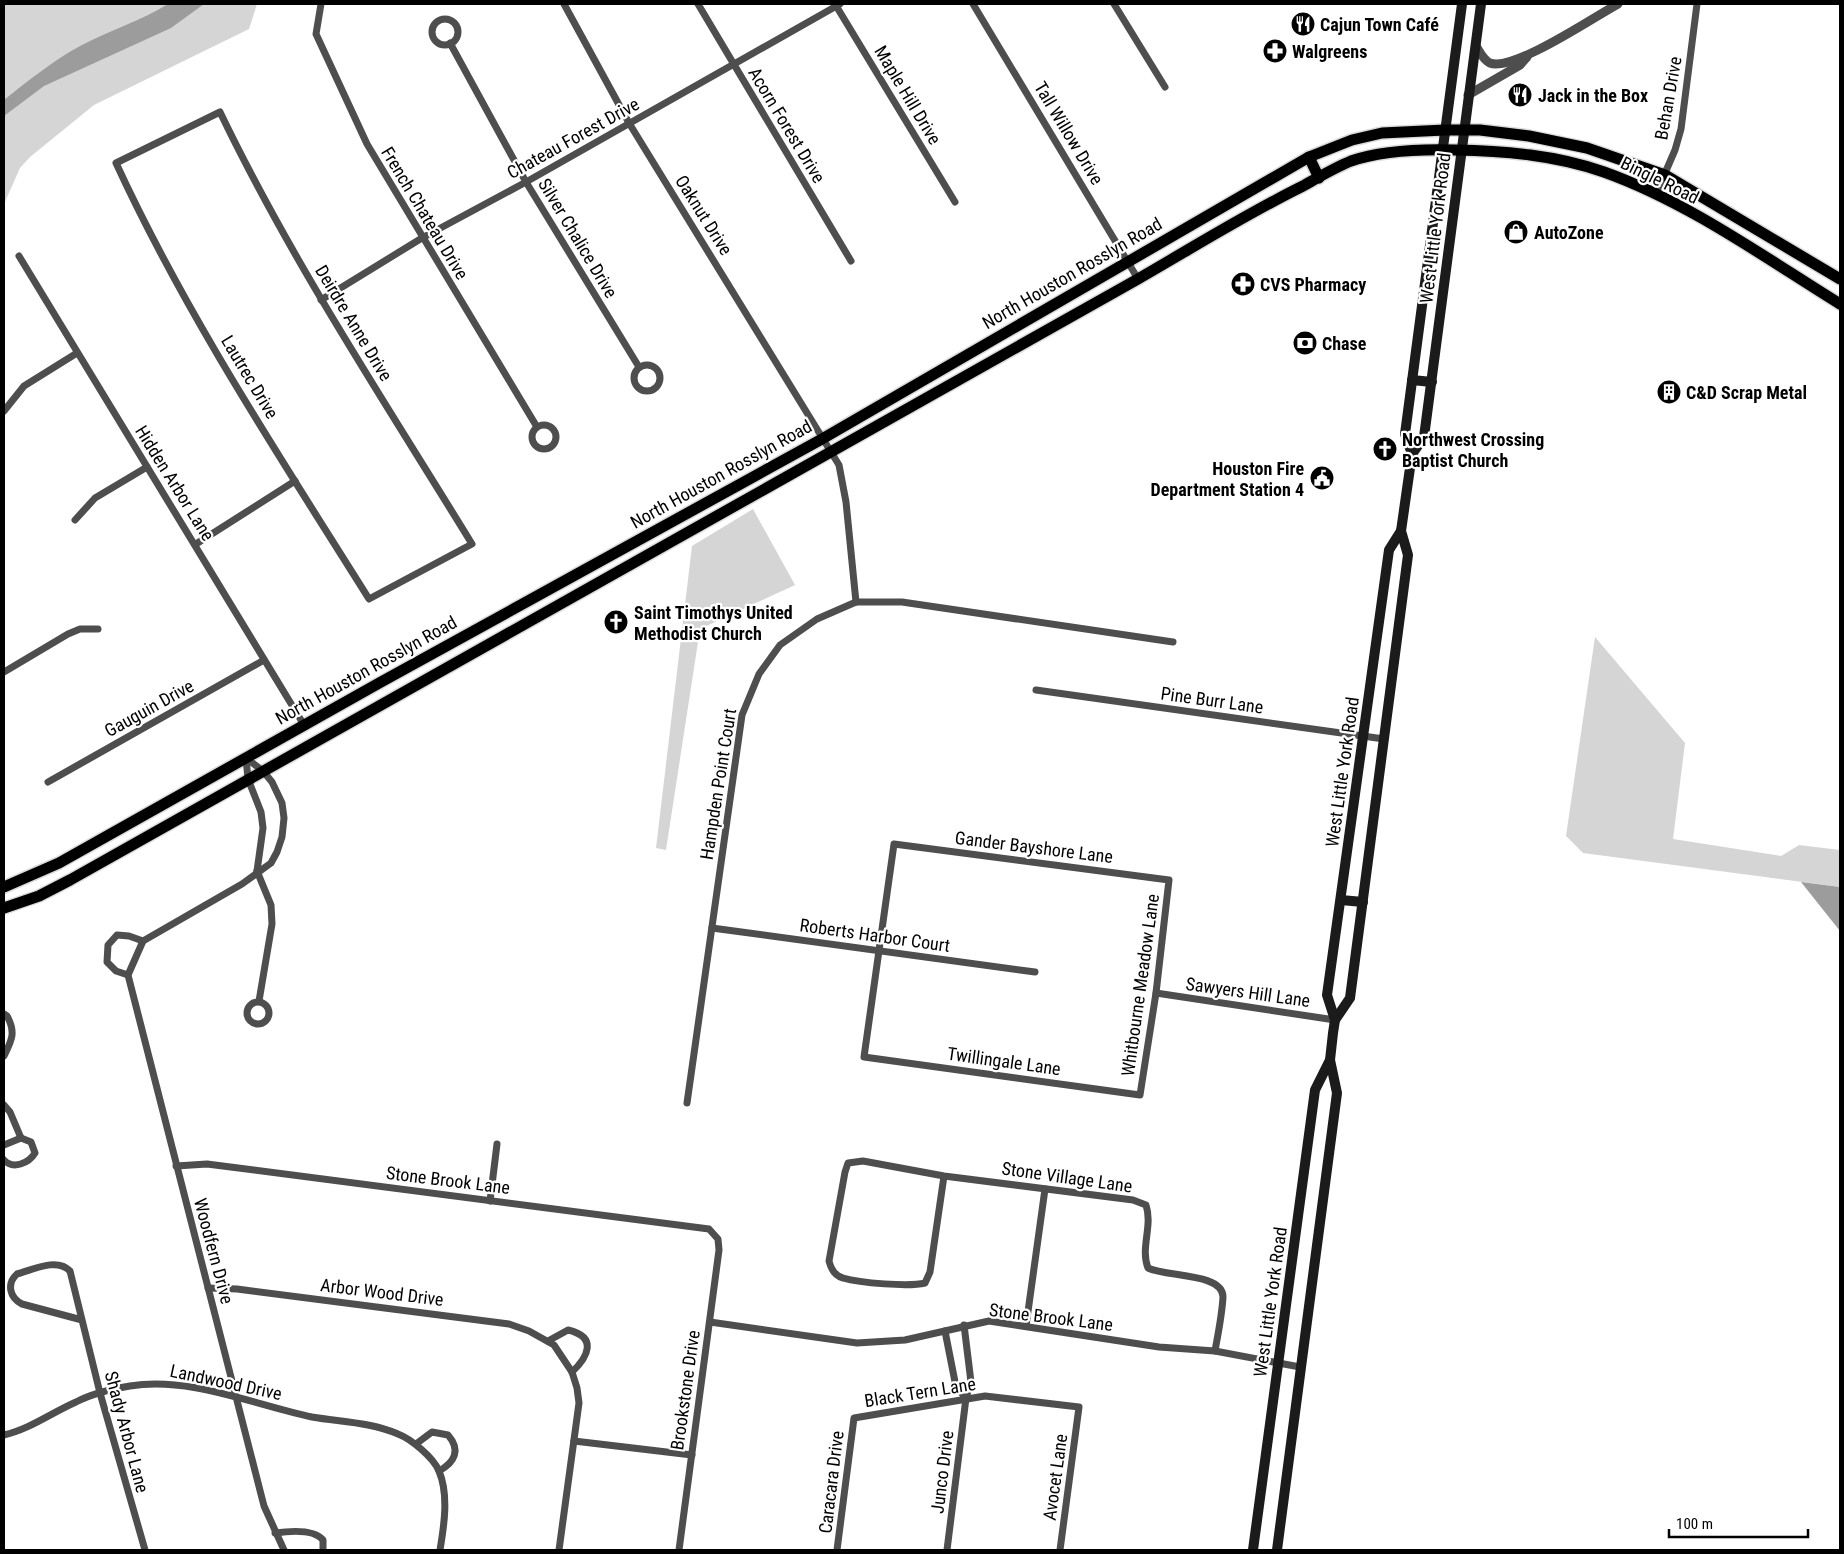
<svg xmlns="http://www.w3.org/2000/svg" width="1844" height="1554" viewBox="0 0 1844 1554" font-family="'Roboto Condensed',sans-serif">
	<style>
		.green { fill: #d5d5d5 }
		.water { fill: #9c9c9c }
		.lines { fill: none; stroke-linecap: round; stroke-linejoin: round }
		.primary-casing { stroke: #dbdbdb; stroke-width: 14 }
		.minor { stroke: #4e4e4e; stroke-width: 7 }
		.tertiary { stroke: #4e4e4e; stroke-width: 9 }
		.secondary { stroke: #1b1b1b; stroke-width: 10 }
		.primary { stroke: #000; stroke-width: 11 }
		.labels { text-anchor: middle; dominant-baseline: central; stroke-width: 4.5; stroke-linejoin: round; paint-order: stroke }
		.poi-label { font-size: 18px; font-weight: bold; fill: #000; stroke: #fff; text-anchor: start }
		.street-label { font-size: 18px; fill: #000; stroke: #fff }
	</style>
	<rect width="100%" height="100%" fill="#fff"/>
	<g class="green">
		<polygon points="4,4 257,4 249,29 94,105 30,157 20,168 4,204"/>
		<polygon points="753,509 795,585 700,629 666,850 656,848 692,546"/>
		<polygon points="1595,637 1685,743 1673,839 1781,856 1799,845 1840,850 1840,887 1583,853 1566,836"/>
	</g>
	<g class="water">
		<path d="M 168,4 L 204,4 L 171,28 L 44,86 L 4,116 L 4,100 C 29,80 54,60 82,45 C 110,30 141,21 168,4 Z"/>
		<polygon points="1801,882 1840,887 1840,931"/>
	</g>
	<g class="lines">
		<defs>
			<g id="primary">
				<polyline points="1309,157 1319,178"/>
				<polyline points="4,887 59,863 381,682 822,439 1309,157 1352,140 1382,133 1445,130 1480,130 1529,136 1587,148 1665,175 1840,279"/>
				<path d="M 4,908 L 39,896 L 70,880 L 1138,279 C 1192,248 1246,214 1303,186 C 1319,177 1334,168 1351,161 C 1383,150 1422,149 1455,150 C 1505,151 1556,155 1604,172 C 1688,202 1764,257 1840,304"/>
			</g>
		</defs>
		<use href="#primary" class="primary-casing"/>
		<g class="minor">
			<polyline points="321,4 316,34 367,144 537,427"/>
			<polyline points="564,4 629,123 839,465 846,502 856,602"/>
			<polyline points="698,4 851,261"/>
			<polyline points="835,4 955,202"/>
			<polyline points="973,4 1138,279"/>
			<polyline points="1114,4 1165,87"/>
			<circle cx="445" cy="32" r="13"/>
			<polyline points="450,43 526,182 639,367"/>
			<path d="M 220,112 C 292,262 385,402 472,544 L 369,599 C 280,457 186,315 116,163 Z"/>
			<polyline points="1656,194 1675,150 1681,129 1697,4"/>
			<polyline points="19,256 304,725"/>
			<polyline points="321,300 422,238 526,182 840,4"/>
			<circle cx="647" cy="378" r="13"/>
			<polyline points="4,411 24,386 77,353"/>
			<circle cx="544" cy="437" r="12"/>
			<polyline points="75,520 95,498 147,467"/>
			<polyline points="196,544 295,481"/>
			<polyline points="4,672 68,634 80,629 98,629"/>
			<polyline points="1036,690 1384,739"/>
			<polyline points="246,758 263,771 272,782 282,803 284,818 282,837 277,852 271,863 242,884 143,941 128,975 264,1506 284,1550"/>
			<polyline points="246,758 248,779 261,812 263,828 257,871"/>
			<polyline points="48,782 264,660"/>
			<polygon points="894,844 1169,880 1156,993 1140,1095 864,1057"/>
			<polyline points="257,871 271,905 272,924 259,1001"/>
			<polyline points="712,928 1035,972"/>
			<polyline points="128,975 116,971 107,962 108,945 117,935 129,936 143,941"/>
			<polyline points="1156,993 1335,1020"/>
			<circle cx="258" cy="1013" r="11"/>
			<path d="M 4,1014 L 7,1016 C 16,1032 12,1040 4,1056"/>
			<polyline points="687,1103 742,715 759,674 780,645 817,619 856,602 902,602 1173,642"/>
			<polyline points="4,1105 10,1112 21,1138"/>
			<path d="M 4,1145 L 21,1138 L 31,1142 L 35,1153 C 29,1163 13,1170 4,1160"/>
			<polyline points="176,1166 207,1164 709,1229 718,1239 719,1250 679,1550"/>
			<path d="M 944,1176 L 930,1272 L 925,1283 C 909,1287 860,1283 843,1278 C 835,1276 831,1269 829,1261 L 845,1172 L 848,1163 L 863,1161 L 944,1176 L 1133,1200 L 1146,1205 C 1153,1226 1140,1248 1148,1268 C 1167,1277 1223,1273 1223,1297 C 1222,1315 1218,1334 1215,1351"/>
			<polyline points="490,1201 497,1144"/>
			<polyline points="208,1288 237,1289 509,1324 529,1331 554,1345 572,1372 577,1388 579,1403 559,1550"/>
			<path d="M 82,1320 L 22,1304 C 10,1298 6,1284 17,1274 C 32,1270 57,1257 70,1271 L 100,1393 L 145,1550"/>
			<polyline points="710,1322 857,1343 905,1340 989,1321 1159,1347 1215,1351 1300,1367"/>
			<polyline points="1026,1326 1045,1189"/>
			<polyline points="945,1331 956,1387 966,1398"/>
			<path d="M 548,1341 L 568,1330 C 598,1337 588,1357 572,1372"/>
			<path d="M 4,1435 C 30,1429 51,1413 76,1402 C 93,1393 112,1389 130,1386 C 189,1376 255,1405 312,1417 C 341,1422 370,1422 398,1434 C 411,1439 433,1457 439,1471 C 449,1495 444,1526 440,1550"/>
			<polyline points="574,1441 692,1455"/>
			<path d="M 416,1444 L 432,1432 L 448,1435 C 461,1450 455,1462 439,1471"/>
			<path d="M 275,1533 C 289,1531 314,1529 323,1540 L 323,1550"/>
			<polyline points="837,1550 854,1418 985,1396 1079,1407 1060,1550"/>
			<polyline points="947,1550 966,1398 971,1382 964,1325"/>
		</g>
		<g class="tertiary">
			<path d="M 1476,46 C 1480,52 1483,60 1490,63 C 1513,72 1594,17 1618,4"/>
			<polyline points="1468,95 1520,65 1527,57"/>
		</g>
		<g class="secondary">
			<polyline points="1412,380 1432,382"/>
			<polyline points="1412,454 1405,434 1462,4"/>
			<polyline points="1341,900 1363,902"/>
			<polyline points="1335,1020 1350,998 1408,555 1401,531 1412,454 1424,437 1481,4"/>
			<polyline points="1253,1550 1315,1090 1330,1060 1333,1033 1335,1020 1327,995 1389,550 1401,531"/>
			<polyline points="1277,1550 1337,1093 1330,1060"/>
		</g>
		<use href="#primary" class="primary"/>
	</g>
	<defs>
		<symbol id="restaurant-disc" viewBox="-11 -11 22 22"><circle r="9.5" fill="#000" stroke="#fff"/><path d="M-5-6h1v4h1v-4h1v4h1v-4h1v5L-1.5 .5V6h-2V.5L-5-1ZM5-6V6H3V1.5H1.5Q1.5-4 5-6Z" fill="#fff"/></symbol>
		<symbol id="pharmacy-disc" viewBox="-11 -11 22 22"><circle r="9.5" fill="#000" stroke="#fff"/><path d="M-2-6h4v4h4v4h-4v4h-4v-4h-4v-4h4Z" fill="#fff"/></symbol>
		<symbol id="shop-disc" viewBox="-11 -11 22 22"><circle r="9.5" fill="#000" stroke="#fff"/><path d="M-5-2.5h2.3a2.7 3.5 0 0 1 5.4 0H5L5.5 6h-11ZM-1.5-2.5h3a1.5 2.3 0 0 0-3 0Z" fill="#fff"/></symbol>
		<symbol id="bank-disc" viewBox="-11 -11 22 22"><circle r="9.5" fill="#000" stroke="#fff"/><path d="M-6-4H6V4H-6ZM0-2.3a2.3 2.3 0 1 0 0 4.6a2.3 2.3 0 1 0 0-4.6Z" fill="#fff"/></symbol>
		<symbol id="building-disc" viewBox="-11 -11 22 22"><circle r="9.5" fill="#000" stroke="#fff"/><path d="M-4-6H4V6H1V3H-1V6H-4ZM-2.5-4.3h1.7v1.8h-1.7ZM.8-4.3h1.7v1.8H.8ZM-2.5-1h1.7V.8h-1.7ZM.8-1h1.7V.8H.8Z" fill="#fff"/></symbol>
		<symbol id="church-disc" viewBox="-11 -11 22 22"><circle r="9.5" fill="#000" stroke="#fff"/><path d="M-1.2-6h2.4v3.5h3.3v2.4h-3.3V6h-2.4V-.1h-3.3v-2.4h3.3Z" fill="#fff"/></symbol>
		<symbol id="civic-disc" viewBox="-11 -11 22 22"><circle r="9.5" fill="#000" stroke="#fff"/><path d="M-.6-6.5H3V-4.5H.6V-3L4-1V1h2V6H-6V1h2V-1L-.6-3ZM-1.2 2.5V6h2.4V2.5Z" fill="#fff"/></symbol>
	</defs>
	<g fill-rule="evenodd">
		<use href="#restaurant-disc" x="1289" y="10" width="28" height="28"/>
		<use href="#pharmacy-disc" x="1261" y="37" width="28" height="28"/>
		<use href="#restaurant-disc" x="1506" y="81" width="28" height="28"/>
		<use href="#shop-disc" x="1502" y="218" width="28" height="28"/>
		<use href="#pharmacy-disc" x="1229" y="270" width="28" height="28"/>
		<use href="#bank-disc" x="1291" y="329" width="28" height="28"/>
		<use href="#building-disc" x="1655" y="378" width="28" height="28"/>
		<use href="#church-disc" x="1371" y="435" width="28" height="28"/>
		<use href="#civic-disc" x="1308" y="464" width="28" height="28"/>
		<use href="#church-disc" x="602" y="608" width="28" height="28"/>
	</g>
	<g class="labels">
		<g class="poi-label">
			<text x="1320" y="24">Cajun Town Café</text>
			<text x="1292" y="51">Walgreens</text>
			<text x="1538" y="95">Jack in the Box</text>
			<text x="1534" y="232">AutoZone</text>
			<text x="1260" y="284">CVS Pharmacy</text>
			<text x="1322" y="343">Chase</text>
			<text x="1686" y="392">C&amp;D Scrap Metal</text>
			<text x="1402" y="439">Northwest Crossing<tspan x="1402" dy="21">Baptist Church</tspan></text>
			<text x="1304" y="468" text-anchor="end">Houston Fire<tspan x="1304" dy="21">Department Station 4</tspan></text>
			<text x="634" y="612">Saint Timothys United<tspan x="634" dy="21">Methodist Church</tspan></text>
		</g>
		<g class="street-label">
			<text transform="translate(908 95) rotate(59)">Maple Hill Drive</text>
			<text transform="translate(1668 98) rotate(-80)">Behan Drive</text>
			<text transform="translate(787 125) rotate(59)">Acorn Forest Drive</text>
			<text transform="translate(1069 133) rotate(59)">Tall Willow Drive</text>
			<text transform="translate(573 138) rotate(-29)">Chateau Forest Drive</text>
			<text transform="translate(1660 180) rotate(26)">Bingle Road</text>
			<text transform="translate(425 213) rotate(59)">French Chateau Drive</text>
			<text transform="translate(704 215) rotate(58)">Oaknut Drive</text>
			<text transform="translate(1435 228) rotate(-83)">West Little York Road</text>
			<text transform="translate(578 238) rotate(59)">Silver Chalice Drive</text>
			<text transform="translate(1072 273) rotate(-30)">North Houston Rosslyn Road</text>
			<text transform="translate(354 323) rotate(59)">Deirdre Anne Drive</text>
			<text transform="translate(250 377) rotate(59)">Lautrec Drive</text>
			<text transform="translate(721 474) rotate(-29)">North Houston Rosslyn Road</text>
			<text transform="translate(175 483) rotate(58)">Hidden Arbor Lane</text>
			<text transform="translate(366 670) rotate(-29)">North Houston Rosslyn Road</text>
			<text transform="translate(1212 700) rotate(8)">Pine Burr Lane</text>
			<text transform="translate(149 708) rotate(-29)">Gauguin Drive</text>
			<text transform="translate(1342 772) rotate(-82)">West Little York Road</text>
			<text transform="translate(718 784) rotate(-81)">Hampden Point Court</text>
			<text transform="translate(1034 847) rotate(7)">Gander Bayshore Lane</text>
			<text transform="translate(875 935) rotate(8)">Roberts Harbor Court</text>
			<text transform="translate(1140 985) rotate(-82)">Whitbourne Meadow Lane</text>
			<text transform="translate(1248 992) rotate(8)">Sawyers Hill Lane</text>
			<text transform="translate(1004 1061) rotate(8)">Twillingale Lane</text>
			<text transform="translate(1067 1177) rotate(8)">Stone Village Lane</text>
			<text transform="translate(448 1180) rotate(7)">Stone Brook Lane</text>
			<text transform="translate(214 1251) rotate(75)">Woodfern Drive</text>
			<text transform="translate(382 1292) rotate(7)">Arbor Wood Drive</text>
			<text transform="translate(1270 1302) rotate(-82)">West Little York Road</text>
			<text transform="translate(1051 1317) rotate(7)">Stone Brook Lane</text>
			<text transform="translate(226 1382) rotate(12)">Landwood Drive</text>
			<text transform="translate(685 1390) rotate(-82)">Brookstone Drive</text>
			<text transform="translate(920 1392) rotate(-9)">Black Tern Lane</text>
			<text transform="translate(127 1432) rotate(75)">Shady Arbor Lane</text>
			<text transform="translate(942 1472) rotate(-83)">Junco Drive</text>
			<text transform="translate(1055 1477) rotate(-82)">Avocet Lane</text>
			<text transform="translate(831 1482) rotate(-83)">Caracara Drive</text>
		</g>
	</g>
	<rect width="1844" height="1554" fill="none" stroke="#000000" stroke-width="10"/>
	<path d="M1669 1529v8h139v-8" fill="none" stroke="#000000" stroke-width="2.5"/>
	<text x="1676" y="1529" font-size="15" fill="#000000" stroke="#ffffff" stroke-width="4" paint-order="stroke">100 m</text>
</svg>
